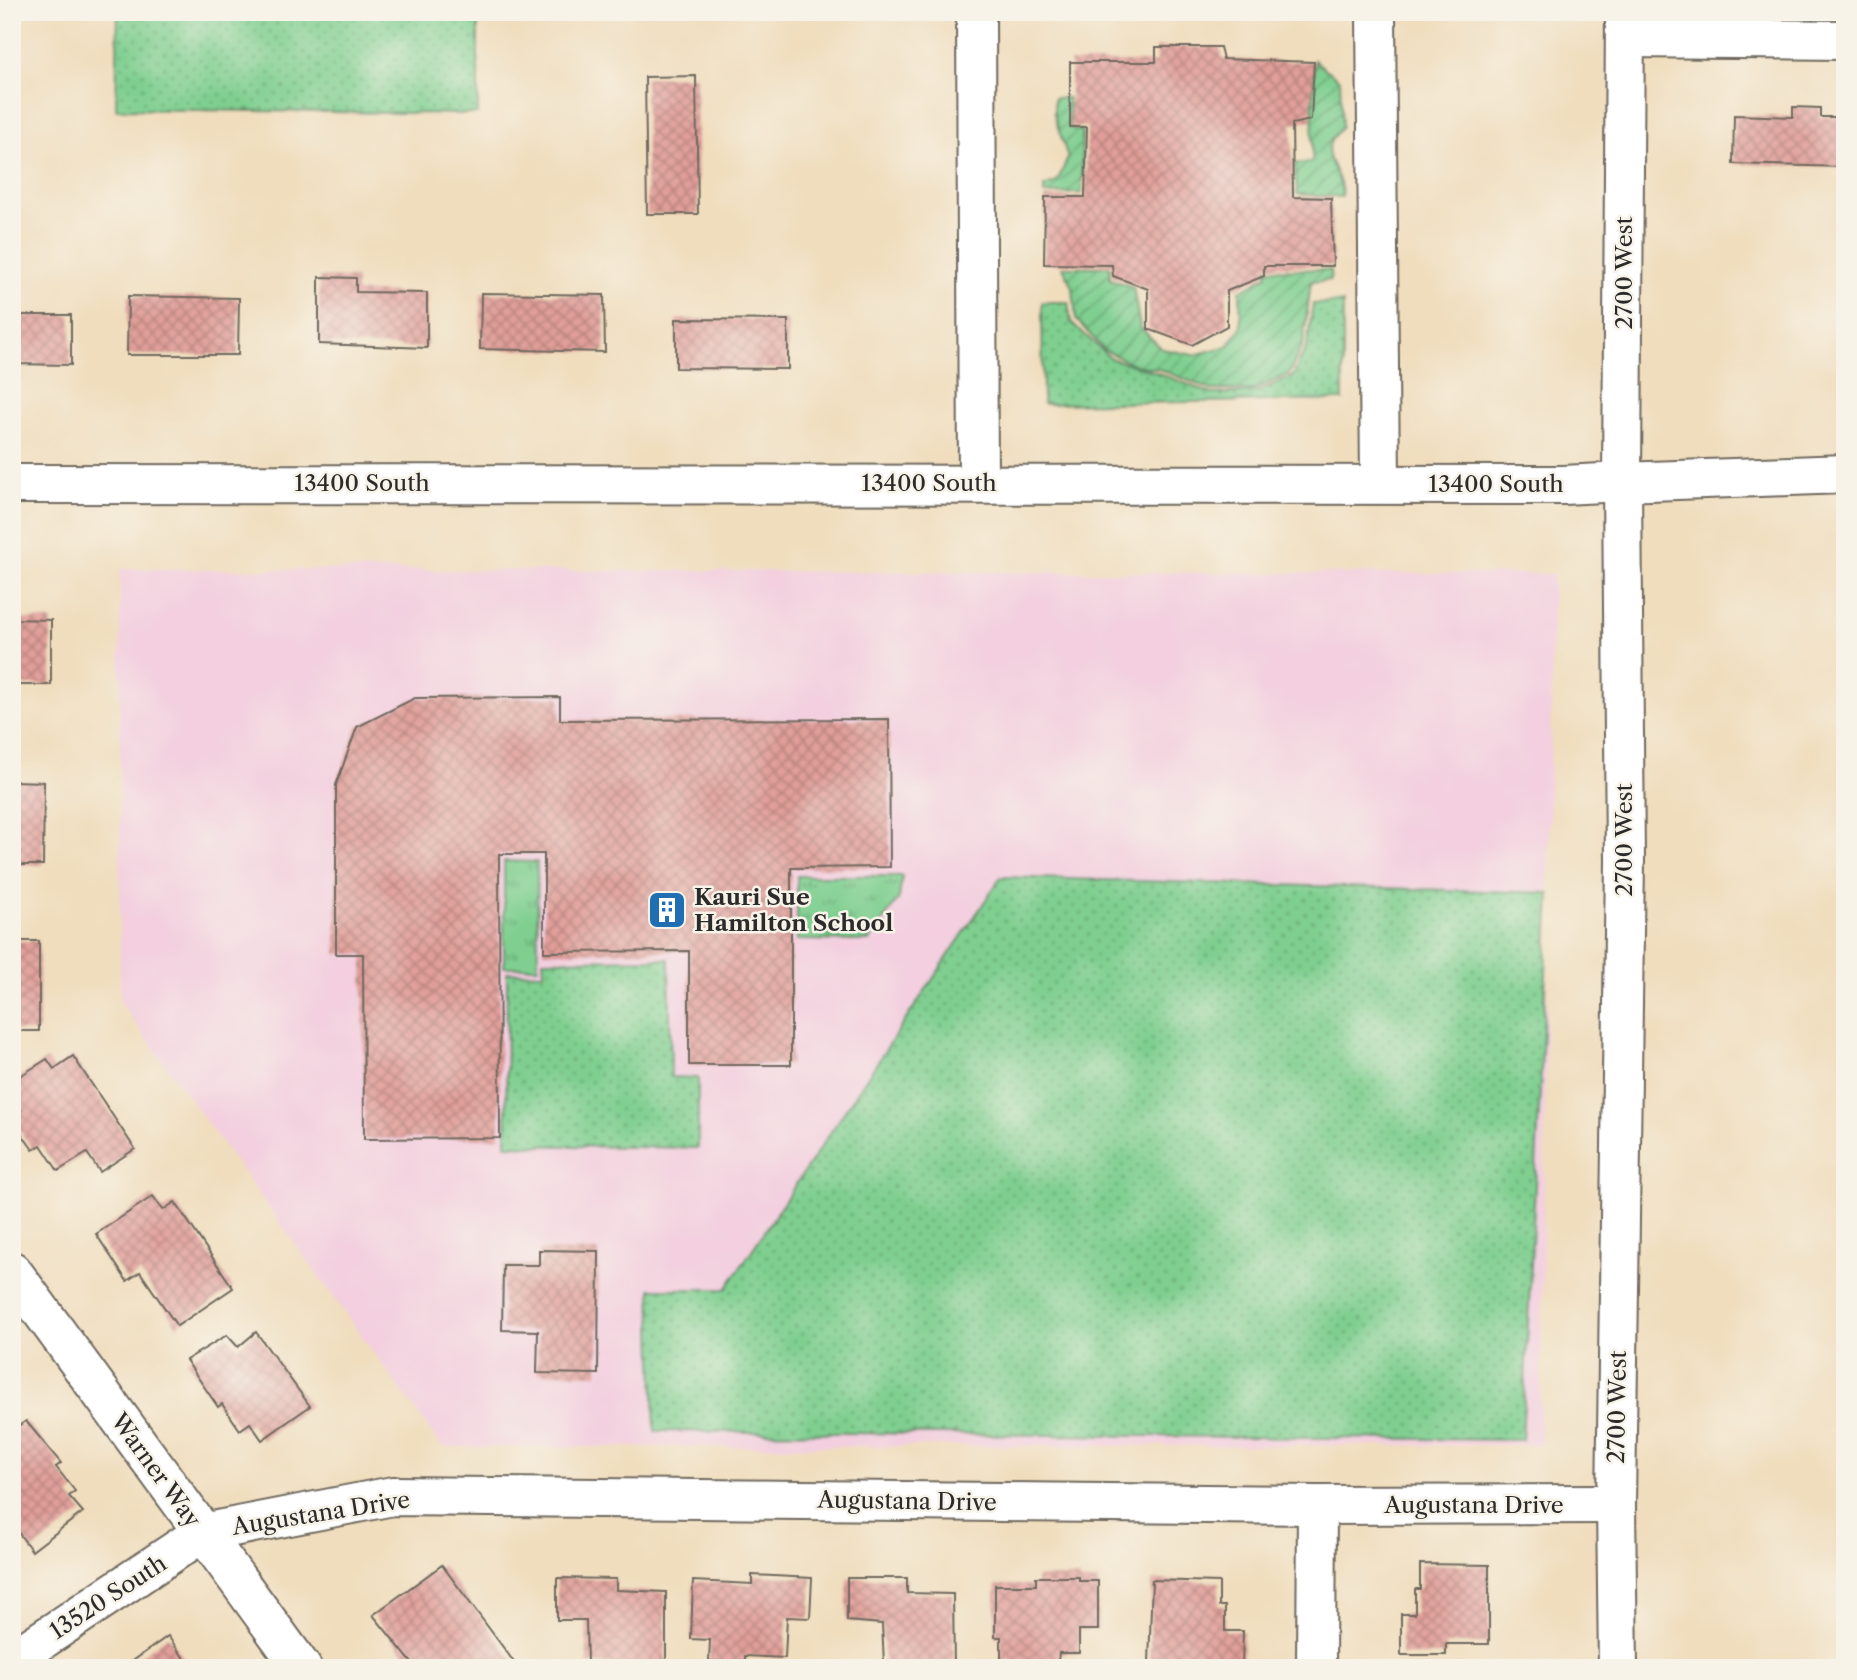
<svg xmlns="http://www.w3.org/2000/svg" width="1857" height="1680" viewBox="0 0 1857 1680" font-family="'Libre Caslon Text',serif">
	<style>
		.built { fill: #f3cfdf }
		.grass { fill: url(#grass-dots); stroke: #557d5e; stroke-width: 2 }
		.park { fill: url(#park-tufts); stroke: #557d5e; stroke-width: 2 }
		.garden { fill: url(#garden-furrows); stroke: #557d5e; stroke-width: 2 }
		.building { fill: url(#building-cross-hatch) }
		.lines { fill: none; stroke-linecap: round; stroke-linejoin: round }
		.minor-casing { stroke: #70695e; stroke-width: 42 }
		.major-casing { stroke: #70695e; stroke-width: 42 }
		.minor { stroke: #fff; stroke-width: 38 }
		.major { stroke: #fff; stroke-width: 38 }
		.labels { text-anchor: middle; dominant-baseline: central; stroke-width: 5; stroke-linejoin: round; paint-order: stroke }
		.street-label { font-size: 23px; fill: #2b2b2b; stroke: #f7f3e8 }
		.poi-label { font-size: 23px; font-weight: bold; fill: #2b2b2b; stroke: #f7f3e8; text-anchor: start }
	</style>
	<defs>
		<pattern id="grass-dots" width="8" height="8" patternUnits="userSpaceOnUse" patternTransform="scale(1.75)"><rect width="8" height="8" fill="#7fcf90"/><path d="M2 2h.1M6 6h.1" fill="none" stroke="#68a876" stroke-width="1.8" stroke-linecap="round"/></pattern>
		<pattern id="park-tufts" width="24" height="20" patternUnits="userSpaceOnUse" patternTransform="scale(1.75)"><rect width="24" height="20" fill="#7fcf90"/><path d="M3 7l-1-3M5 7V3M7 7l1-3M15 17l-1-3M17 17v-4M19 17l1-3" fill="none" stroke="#68a876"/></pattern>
		<pattern id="garden-furrows" width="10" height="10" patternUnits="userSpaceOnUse" patternTransform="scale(1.75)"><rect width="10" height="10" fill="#7fcf90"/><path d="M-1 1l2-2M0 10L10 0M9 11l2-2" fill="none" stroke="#68a876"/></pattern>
		<pattern id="building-cross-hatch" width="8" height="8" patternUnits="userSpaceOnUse" patternTransform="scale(1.75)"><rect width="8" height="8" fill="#e19f9a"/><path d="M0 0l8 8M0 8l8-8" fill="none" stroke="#b7827e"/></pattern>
	</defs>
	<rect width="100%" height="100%" fill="#f7f3e8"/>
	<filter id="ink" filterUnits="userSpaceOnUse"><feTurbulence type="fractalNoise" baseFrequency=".0143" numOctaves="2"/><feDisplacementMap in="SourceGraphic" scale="14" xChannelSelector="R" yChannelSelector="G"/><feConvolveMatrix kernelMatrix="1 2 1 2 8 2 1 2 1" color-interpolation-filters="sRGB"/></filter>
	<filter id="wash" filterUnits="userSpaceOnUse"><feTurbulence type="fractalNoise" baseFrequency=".00686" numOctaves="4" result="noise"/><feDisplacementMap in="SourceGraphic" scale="28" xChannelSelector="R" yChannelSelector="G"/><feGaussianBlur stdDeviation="1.57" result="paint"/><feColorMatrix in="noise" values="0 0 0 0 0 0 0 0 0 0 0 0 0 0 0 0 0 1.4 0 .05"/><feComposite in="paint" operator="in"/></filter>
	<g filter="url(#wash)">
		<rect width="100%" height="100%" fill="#f0ddbd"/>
		<polygon class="built" points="120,569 1553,574 1540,1445 442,1447 120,1002"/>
		<g class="grass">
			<polygon points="118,12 478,12 478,114 116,109"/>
			<polygon points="1042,302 1068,302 1071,322 1110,358 1158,373 1212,394 1257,392 1293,376 1307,346 1313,304 1343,303 1343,400 1043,404"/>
			<polygon points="1001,877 1550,893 1522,1440 655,1431 651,1289 726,1289"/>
			<polygon points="669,959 671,1077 698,1078 698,1148 506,1145 507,972 544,973 543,960"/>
		</g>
		<g class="park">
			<polygon points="504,861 537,862 538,967 504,967"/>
			<polygon points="797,876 902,876 899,898 869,941 797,940"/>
		</g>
		<g class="garden">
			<path d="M 1314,60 L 1340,80 L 1342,127 C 1311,156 1342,165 1342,197 L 1297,194 L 1295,164 L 1312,162 Z"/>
			<polygon points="1054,98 1068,98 1070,128 1082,131 1082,193 1044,194 1044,187 1057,182 1068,158 1054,115"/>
			<polygon points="1063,267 1110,267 1110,279 1133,287 1140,327 1162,349 1194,355 1228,346 1241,327 1240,291 1267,276 1266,269 1331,270 1330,280 1311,282 1303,344 1289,374 1254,390 1212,390 1159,369 1135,365 1104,350 1076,319 1073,288"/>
		</g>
		<g id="blocks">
			<g class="building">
				<polygon points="1156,47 1220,47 1223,59 1314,62 1311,120 1292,124 1293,197 1331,198 1333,266 1264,266 1264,276 1227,291 1227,326 1192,345 1148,329 1148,289 1113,276 1112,265 1044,264 1045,197 1085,197 1087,127 1070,127 1070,62 1156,62"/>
				<polygon points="696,76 698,214 647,214 645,77"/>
				<polygon points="1793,107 1820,108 1820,117 1845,117 1845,167 1733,164 1734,115 1793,117"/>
				<polygon points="319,277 356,278 356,292 427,293 427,348 319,344"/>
				<polygon points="481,293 604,295 605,352 480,349"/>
				<polygon points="128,296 239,298 238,355 127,355"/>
				<polygon points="12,315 71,315 71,365 12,364"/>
				<polygon points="676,319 788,320 788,369 676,368"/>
				<polygon points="12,619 51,620 51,685 12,685"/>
				<polygon points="560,697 560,720 889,719 890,867 791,868 791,1065 689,1065 689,951 544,952 544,854 499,854 500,1138 364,1139 363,954 336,954 336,785 357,727 415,698"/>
				<polygon points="12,781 44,782 43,865 12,865"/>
				<rect x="12" y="941" width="27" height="90"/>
				<polygon points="73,1056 135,1149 100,1172 87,1153 58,1171 41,1145 33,1150 12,1120 12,1115 21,1110 12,1096 12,1081 47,1059 54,1069"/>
				<polygon points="153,1196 163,1210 175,1202 233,1288 177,1326 140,1272 127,1281 96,1234"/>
				<polygon points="539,1250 599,1251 598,1374 537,1373 538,1331 502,1330 503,1265 539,1265"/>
				<polygon points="256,1332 310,1406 262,1440 250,1423 240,1430 222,1404 218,1407 186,1360 227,1335 238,1347"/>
				<polygon points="26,1421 61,1463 56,1467 75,1491 69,1496 83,1512 32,1551 12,1524 12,1430"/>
				<polygon points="1420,1564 1489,1565 1489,1644 1446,1644 1446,1655 1401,1655 1401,1614 1415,1614 1415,1589 1420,1589"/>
				<polygon points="442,1565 514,1662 507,1668 405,1668 412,1663 373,1615"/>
				<polygon points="752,1575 812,1578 810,1618 787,1617 785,1658 745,1656 745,1663 709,1661 710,1640 691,1639 693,1581 752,1584"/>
				<polygon points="1036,1577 1079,1577 1079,1581 1098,1581 1098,1630 1079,1630 1079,1653 1059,1653 1058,1661 1001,1661 1001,1637 995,1637 995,1585 1036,1585"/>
				<polygon points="557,1578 616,1579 616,1590 666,1592 666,1666 587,1664 586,1620 557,1620"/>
				<polygon points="847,1578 907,1578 907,1593 953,1594 954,1666 884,1664 882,1624 847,1621"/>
				<polygon points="1152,1580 1219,1582 1219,1606 1225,1606 1225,1631 1243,1631 1242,1668 1192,1668 1193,1664 1149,1663"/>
				<polygon points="168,1636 191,1668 123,1668"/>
			</g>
		</g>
	</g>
	<g filter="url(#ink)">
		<use href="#blocks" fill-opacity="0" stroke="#70695e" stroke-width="2"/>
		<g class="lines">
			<defs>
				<g id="minor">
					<polyline points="976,12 978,483"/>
					<polyline points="1376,12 1380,483"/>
					<polyline points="1625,38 1845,40"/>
					<polyline points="1622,482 1845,474"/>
					<polyline points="12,1271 302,1668"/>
					<polyline points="12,1660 202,1533 393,1496 1317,1505 1616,1504"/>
					<polyline points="1316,1668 1317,1505"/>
				</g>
				<g id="major">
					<polyline points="12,484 1563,485 1622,482"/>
					<polyline points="1618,1668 1616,1504 1625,861 1622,482 1625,12"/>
				</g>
			</defs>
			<use href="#minor" class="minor-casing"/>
			<use href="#major" class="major-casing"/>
			<use href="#minor" class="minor"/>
			<use href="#major" class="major"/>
		</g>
	</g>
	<defs>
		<symbol id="building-square" viewBox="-11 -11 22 22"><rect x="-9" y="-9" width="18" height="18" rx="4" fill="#1f6fb2" stroke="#f7f3e8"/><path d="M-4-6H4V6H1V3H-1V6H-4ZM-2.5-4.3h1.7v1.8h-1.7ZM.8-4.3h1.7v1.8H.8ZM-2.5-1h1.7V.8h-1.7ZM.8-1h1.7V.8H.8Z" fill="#fff"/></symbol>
	</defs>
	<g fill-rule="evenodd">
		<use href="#building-square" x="645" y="888" width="44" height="44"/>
	</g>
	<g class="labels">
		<g class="street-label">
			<text transform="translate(1624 273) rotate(-90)">2700 West</text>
			<text x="362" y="483">13400 South</text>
			<text x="929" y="483">13400 South</text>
			<text x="1496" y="484">13400 South</text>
			<text transform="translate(1624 840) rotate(-90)">2700 West</text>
			<text transform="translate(1617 1407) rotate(-89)">2700 West</text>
			<text transform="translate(156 1470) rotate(54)">Warner Way</text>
			<text transform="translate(907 1501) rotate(1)">Augustana Drive</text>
			<text x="1474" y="1505">Augustana Drive</text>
			<text transform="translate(321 1513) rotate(-9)">Augustana Drive</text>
			<text transform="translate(108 1597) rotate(-33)">13520 South</text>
		</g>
		<g class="poi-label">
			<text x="694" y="897">Kauri Sue<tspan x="694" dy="26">Hamilton School</tspan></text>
		</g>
	</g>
	<rect width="1857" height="1680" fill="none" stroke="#f7f3e8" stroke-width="42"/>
</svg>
